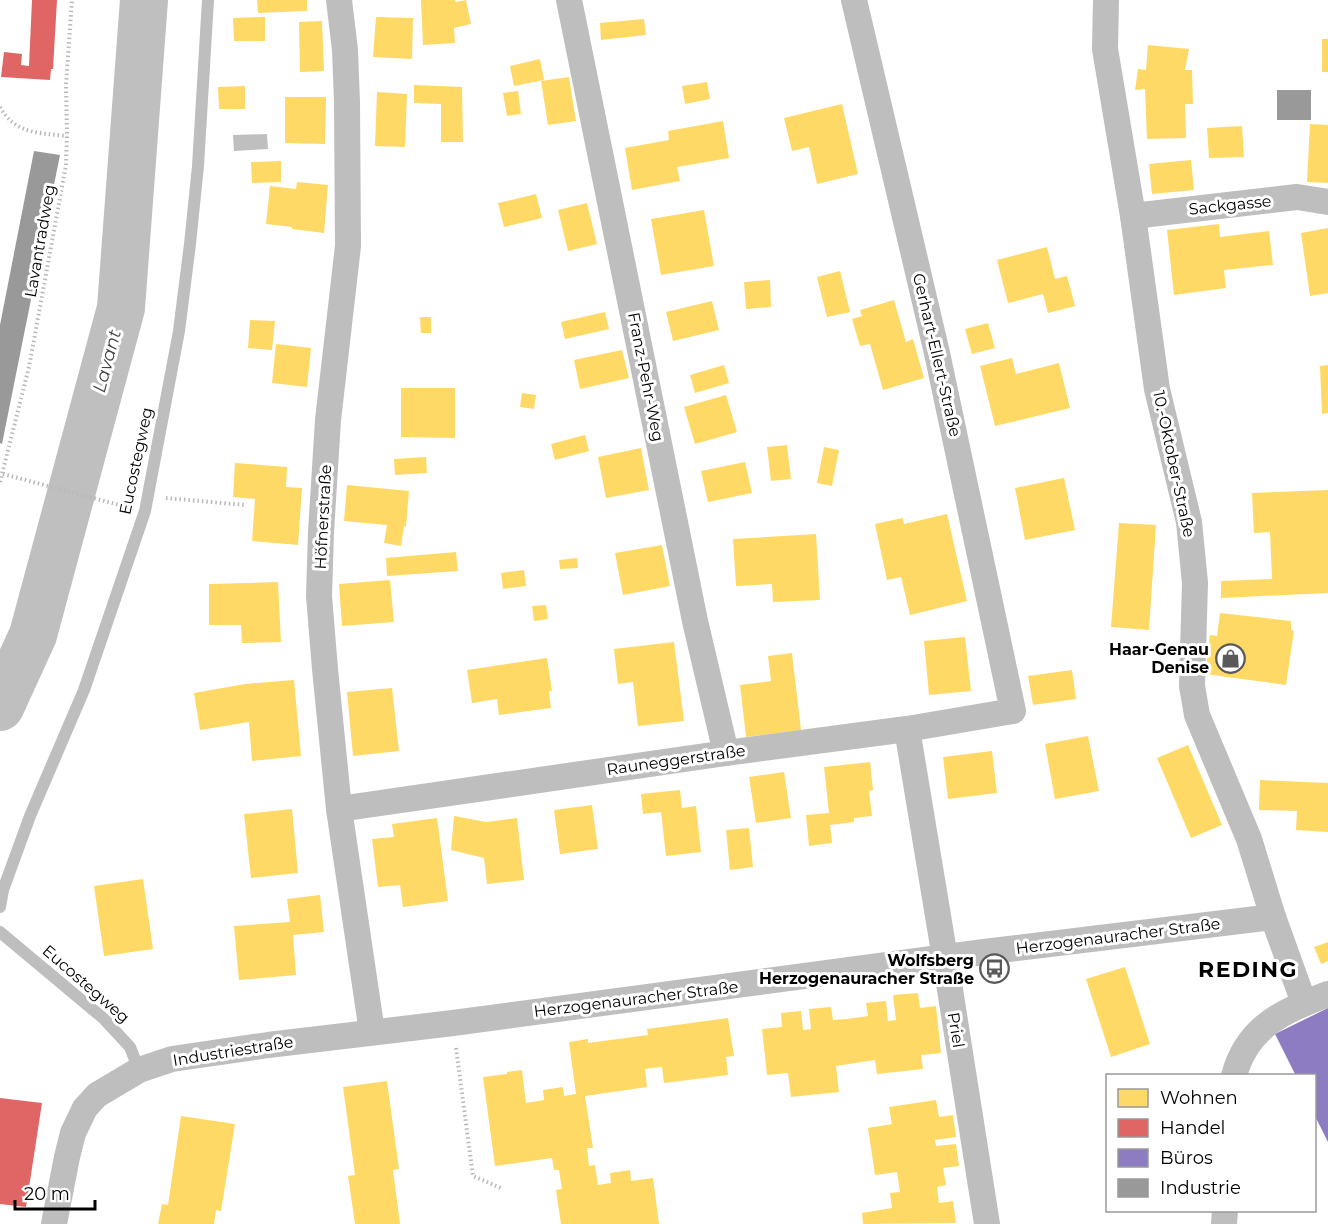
<svg xmlns="http://www.w3.org/2000/svg" width="1328" height="1224" viewBox="0 0 1328 1224" font-family="Montserrat,sans-serif">
	<style>
		.water { fill: #bfbfbf }
		.homes { fill: #ffd966 }
		.shops { fill: #e06666 }
		.offices { fill: #8e7cc3 }
		.industry { fill: #999 }
		.lines { fill: none; stroke-linecap: round; stroke-linejoin: round }
		.river { stroke: #bfbfbf; stroke-width: 48 }
		.path { stroke: #b9b9b9; stroke-width: 4; stroke-dasharray: 1.5 3; stroke-linecap: butt }
		.service { stroke: #bebebe; stroke-width: 12 }
		.minor { stroke: #bebebe; stroke-width: 26 }
		.labels { text-anchor: middle; dominant-baseline: central; stroke-width: 6; stroke-linejoin: round; paint-order: stroke }
		.street-label { font-size: 16px; fill: #000; stroke: #fff }
		.poi-label { font-size: 16px; font-weight: bold; fill: #000; stroke: #fff; text-anchor: end }
		.water-label { font-size: 18px; font-style: italic; fill: #444; stroke: #fff }
		.district-label { font-size: 22px; font-weight: bold; letter-spacing: 1.5px; fill: #000; stroke: #fff }
	</style>
	<rect width="100%" height="100%" fill="#fff"/>
	<polygon class="water" points="267,134 268,149 234,151 233,135"/>
	<g class="homes">
		<polygon points="257,0 307,0 307,11 258,13"/>
		<polygon points="421,0 455,0 456,2 466,0 471,24 454,28 455,43 423,45"/>
		<polygon points="265,17 265,41 234,41 233,18"/>
		<polygon points="376,17 413,18 412,59 373,57"/>
		<polygon points="644,19 646,35 601,40 600,23"/>
		<polygon points="322,21 324,71 300,72 299,22"/>
		<rect x="1322" y="39" width="6" height="33"/>
		<polygon points="1148,45 1189,49 1185,70 1192,70 1193,104 1185,104 1186,138 1147,139 1145,89 1135,90 1138,69 1146,70"/>
		<polygon points="540,59 544,80 514,86 510,66"/>
		<polygon points="569,77 576,121 548,125 541,81"/>
		<polygon points="707,82 710,99 685,104 682,86"/>
		<polygon points="414,85 462,87 463,142 441,142 441,104 414,103"/>
		<polygon points="245,86 245,109 219,109 218,87"/>
		<polygon points="518,91 521,114 507,116 503,93"/>
		<polygon points="377,92 407,94 405,147 375,146"/>
		<polygon points="285,97 326,97 325,144 285,143"/>
		<polygon points="842,104 858,174 817,184 809,147 792,151 784,118"/>
		<polygon points="723,121 729,158 677,167 680,181 632,190 625,148 669,140 668,131"/>
		<polygon points="1310,124 1328,125 1328,183 1307,182"/>
		<polygon points="1242,126 1244,157 1209,158 1207,128"/>
		<polygon points="1191,160 1194,190 1152,194 1149,164"/>
		<polygon points="281,161 281,182 252,183 251,162"/>
		<polygon points="297,182 328,185 324,233 292,229 292,227 266,224 270,186 296,189"/>
		<polygon points="536,194 542,218 504,227 498,203"/>
		<polygon points="587,203 597,244 568,251 558,210"/>
		<polygon points="704,210 714,266 661,275 651,219"/>
		<polygon points="1219,224 1220,237 1269,231 1273,265 1224,270 1226,288 1174,295 1167,230"/>
		<polygon points="1328,228 1328,293 1310,296 1301,233"/>
		<polygon points="1047,247 1055,279 1067,276 1075,306 1048,313 1043,294 1008,303 997,260"/>
		<polygon points="840,271 850,312 827,317 817,277"/>
		<polygon points="770,280 771,307 746,309 744,282"/>
		<polygon points="894,300 906,342 913,339 924,378 883,390 870,344 860,346 852,319 862,316 860,310"/>
		<polygon points="712,301 719,330 673,341 666,312"/>
		<polygon points="605,312 609,329 565,339 561,322"/>
		<polygon points="420,317 431,317 431,333 421,333"/>
		<polygon points="250,320 275,321 272,350 248,348"/>
		<polygon points="988,323 995,348 972,354 965,329"/>
		<polygon points="276,344 311,348 307,387 272,383"/>
		<polygon points="622,350 629,378 580,389 574,360"/>
		<polygon points="1012,358 1016,374 1059,363 1070,408 995,426 980,366"/>
		<polygon points="724,365 729,383 695,393 690,375"/>
		<polygon points="1328,365 1328,413 1322,414 1320,366"/>
		<polygon points="401,388 455,388 455,438 401,437"/>
		<polygon points="522,393 536,395 534,409 520,407"/>
		<polygon points="726,395 737,432 695,444 684,407"/>
		<polygon points="585,435 589,451 555,460 551,444"/>
		<polygon points="787,445 791,479 771,481 767,447"/>
		<polygon points="824,447 839,450 832,486 817,483"/>
		<polygon points="641,448 649,490 606,498 598,457"/>
		<polygon points="426,457 427,473 395,475 394,459"/>
		<polygon points="745,462 752,493 708,502 701,471"/>
		<polygon points="235,463 287,467 286,487 302,488 298,545 252,541 255,499 233,497"/>
		<polygon points="1064,478 1075,530 1025,540 1015,488"/>
		<polygon points="347,485 409,491 406,527 404,526 401,546 384,543 387,525 344,521"/>
		<polygon points="1328,490 1328,593 1221,598 1221,581 1272,579 1270,532 1254,533 1252,493"/>
		<polygon points="947,514 967,601 910,615 901,577 887,580 875,524 903,518 904,524"/>
		<polygon points="1119,523 1156,525 1149,630 1111,627"/>
		<polygon points="816,534 820,600 773,602 772,584 736,586 733,539"/>
		<polygon points="662,545 670,586 623,595 615,553"/>
		<polygon points="456,552 458,571 387,576 386,558"/>
		<polygon points="577,558 578,568 560,569 559,560"/>
		<polygon points="524,570 526,586 503,589 501,573"/>
		<polygon points="390,580 394,622 342,626 339,584"/>
		<polygon points="278,582 281,642 242,643 241,625 209,625 209,584"/>
		<polygon points="546,605 548,619 534,621 532,606"/>
		<polygon points="1220,613 1291,621 1291,630 1294,631 1286,685 1205,674 1210,635 1217,636"/>
		<polygon points="965,637 971,691 929,695 924,641"/>
		<polygon points="674,642 684,721 638,726 633,682 618,684 614,649"/>
		<polygon points="792,653 801,730 746,737 740,685 771,681 768,656"/>
		<polygon points="547,658 552,691 549,691 551,708 499,715 497,699 472,703 467,670"/>
		<polygon points="1072,670 1076,699 1033,705 1028,676"/>
		<polygon points="294,680 301,756 252,761 249,722 200,730 194,693 245,684"/>
		<polygon points="392,688 399,751 353,756 347,692"/>
		<polygon points="1088,736 1099,791 1055,799 1045,744"/>
		<polygon points="1188,745 1222,825 1191,838 1157,758"/>
		<polygon points="992,751 997,793 948,799 943,757"/>
		<polygon points="870,762 873,790 869,791 872,816 854,818 854,822 830,825 832,843 809,846 806,815 829,813 824,767"/>
		<polygon points="784,772 791,818 756,823 749,777"/>
		<polygon points="1260,780 1328,783 1328,832 1296,830 1297,811 1259,810"/>
		<polygon points="680,790 682,808 696,806 701,852 666,856 661,812 643,814 641,794"/>
		<polygon points="592,805 598,849 560,854 554,810"/>
		<polygon points="292,809 298,873 251,878 244,814"/>
		<polygon points="454,816 486,822 517,818 524,880 487,884 484,858 451,850"/>
		<polygon points="437,818 448,901 403,907 400,885 378,887 372,839 394,837 392,824"/>
		<polygon points="749,828 753,867 730,870 726,830"/>
		<polygon points="143,879 153,949 104,956 94,886"/>
		<polygon points="320,895 324,932 293,935 296,975 239,980 234,926 290,922 287,899"/>
		<polygon points="1328,942 1328,961 1321,964 1314,947"/>
		<polygon points="1125,967 1150,1044 1111,1057 1086,979"/>
		<polygon points="918,993 920,1008 936,1006 941,1053 921,1055 923,1069 877,1074 875,1060 836,1066 839,1092 791,1097 788,1073 767,1075 762,1029 782,1027 781,1013 801,1011 803,1030 811,1029 809,1009 831,1007 833,1020 847,1019 868,1016 866,1003 886,1001 888,1021 896,1020 893,995"/>
		<polygon points="728,1018 734,1056 726,1057 728,1075 664,1083 662,1067 652,1068 645,1069 647,1087 585,1096 593,1148 587,1148 589,1166 595,1165 598,1185 611,1183 610,1173 630,1170 631,1181 653,1178 659,1224 561,1224 556,1190 562,1189 559,1170 554,1170 552,1158 495,1166 483,1077 507,1074 507,1072 522,1070 526,1103 544,1100 543,1090 563,1087 564,1096 576,1094 569,1042 588,1039 588,1043 648,1035 647,1029"/>
		<polygon points="387,1081 399,1169 393,1170 400,1224 355,1224 348,1176 355,1175 343,1087"/>
		<polygon points="936,1100 939,1117 953,1115 956,1137 935,1140 936,1146 956,1144 959,1166 943,1168 946,1185 937,1187 939,1203 953,1201 956,1223 863,1224 862,1213 892,1208 890,1193 900,1192 897,1172 875,1175 868,1128 892,1124 889,1107"/>
		<polygon points="181,1116 235,1124 221,1211 216,1210 214,1224 158,1224 162,1204 168,1205"/>
	</g>
	<g class="shops">
		<polygon points="32,0 57,0 53,69 51,69 50,80 1,77 4,52 22,54 21,65 29,66"/>
		<polygon points="0,1098 42,1103 26,1207 0,1204"/>
	</g>
	<polygon class="offices" points="1328,1008 1328,1142 1314,1114 1314,1076 1296,1076 1275,1034"/>
	<g class="industry">
		<rect x="1277" y="90" width="34" height="30"/>
		<polygon points="34,151 60,155 2,444 0,443 0,325"/>
	</g>
	<g class="lines">
		<polyline class="river" points="0,707 33,635 121,308 144,0"/>
		<g class="path">
			<path d="M 0,107 C 15,134 39,133 67,136"/>
			<polyline points="3,474 127,507"/>
			<polyline points="0,482 29,367 66,165 67,136 66,85 72,0"/>
			<polyline points="166,498 245,505"/>
			<polyline points="456,1048 473,1176 503,1189"/>
		</g>
		<g class="service">
			<polyline points="0,907 3,890 30,816 84,690 145,511 179,331 190,244 198,166 208,0"/>
			<polyline points="0,932 103,1018 130,1047 139,1070"/>
		</g>
		<g class="minor">
			<polyline points="339,0 345,50 347,102 348,246 328,420 321,532 319,596 325,669 339,809 372,1032"/>
			<polyline points="569,0 695,621 726,753"/>
			<polyline points="1106,0 1105,49 1133,216 1157,389 1189,522 1195,583 1192,686 1197,715 1249,839 1273,917"/>
			<polyline points="1133,216 1297,197 1328,202"/>
			<polyline points="907,729 945,958 987,1224"/>
			<polyline points="339,809 726,753 907,729 1013,711 937,353 854,0"/>
			<path d="M 1234,1076 C 1247,1026 1284,1011 1328,994"/>
			<polyline points="54,1224 67,1157 73,1133 85,1108 97,1095 139,1070 172,1059 268,1045 453,1023 984,952 1273,917 1304,1003"/>
			<polyline points="1224,1224 1225,1210"/>
		</g>
	</g>
	<defs>
		<symbol id="shop-ring" viewBox="-11 -11 22 22"><circle r="9.5" fill="#fff" stroke="#595959" stroke-width="1.5"/><path d="M-5-2.5h2.3a2.7 3.5 0 0 1 5.4 0H5L5.5 6h-11ZM-1.5-2.5h3a1.5 2.3 0 0 0-3 0Z" fill="#595959"/></symbol>
		<symbol id="bus-ring" viewBox="-11 -11 22 22"><circle r="9.5" fill="#fff" stroke="#595959" stroke-width="1.5"/><path d="M-5-6H5V4H4V6H2V4H-2V6H-4V4H-5ZM-3.5-4V0h7V-4ZM-3.5 1.2v1.5H-2V1.2ZM2 1.2v1.5H3.5V1.2Z" fill="#595959"/></symbol>
	</defs>
	<g fill-rule="evenodd">
		<use href="#shop-ring" x="1214" y="642" width="33" height="33"/>
		<use href="#bus-ring" x="978" y="952" width="33" height="33"/>
	</g>
	<g class="labels">
		<g class="street-label">
			<text transform="translate(1230 205) rotate(-6)">Sackgasse</text>
			<text transform="translate(40 241) rotate(-80)">Lavantradweg</text>
			<text transform="translate(937 355) rotate(77)">Gerhart-Ellert-Straße</text>
			<text transform="translate(646 377) rotate(79)">Franz-Pehr-Weg</text>
			<text transform="translate(136 461) rotate(-78)">Eucostegweg</text>
			<text transform="translate(1174 464) rotate(78)">10.-Oktober-Straße</text>
			<text transform="translate(323 517) rotate(-87)">Höfnerstraße</text>
			<text transform="translate(676 760) rotate(-8)">Rauneggerstraße</text>
			<text transform="translate(1118 936) rotate(-7)">Herzogenauracher Straße</text>
			<text transform="translate(86 984) rotate(41)">Eucostegweg</text>
			<text transform="translate(636 999) rotate(-7)">Herzogenauracher Straße</text>
			<text transform="translate(956 1030) rotate(81)">Priel</text>
			<text transform="translate(233 1051) rotate(-9)">Industriestraße</text>
		</g>
		<g class="poi-label">
			<text x="1209" y="649">Haar-Genau<tspan x="1209" dy="18">Denise</tspan></text>
			<text x="974" y="960">Wolfsberg<tspan x="974" dy="18">Herzogenauracher Straße</tspan></text>
		</g>
		<g class="water-label">
			<text transform="translate(107 361) rotate(-75)">Lavant</text>
		</g>
		<g class="district-label">
			<text x="1248" y="969">REDING</text>
		</g>
	</g>
	<rect x="1106" y="1074" width="210" height="138" fill="#ffffff" stroke="#999999" stroke-width="1.5"/>
	<rect x="1118" y="1089" width="30" height="18" fill="#ffd966" stroke="#999999" stroke-width="1.5"/>
	<text x="1160" y="1104" font-size="18" fill="#000000">Wohnen</text>
	<rect x="1118" y="1119" width="30" height="18" fill="#e06666" stroke="#999999" stroke-width="1.5"/>
	<text x="1160" y="1134" font-size="18" fill="#000000">Handel</text>
	<rect x="1118" y="1149" width="30" height="18" fill="#8e7cc3" stroke="#999999" stroke-width="1.5"/>
	<text x="1160" y="1164" font-size="18" fill="#000000">Büros</text>
	<rect x="1118" y="1179" width="30" height="18" fill="#999999" stroke="#999999" stroke-width="1.5"/>
	<text x="1160" y="1194" font-size="18" fill="#000000">Industrie</text>
	<path d="M15 1200v9h80v-9" fill="none" stroke="#000000" stroke-width="3"/>
	<text x="24" y="1200" font-size="18" fill="#000000" stroke="#ffffff" stroke-width="4.5" paint-order="stroke">20 m</text>
</svg>
